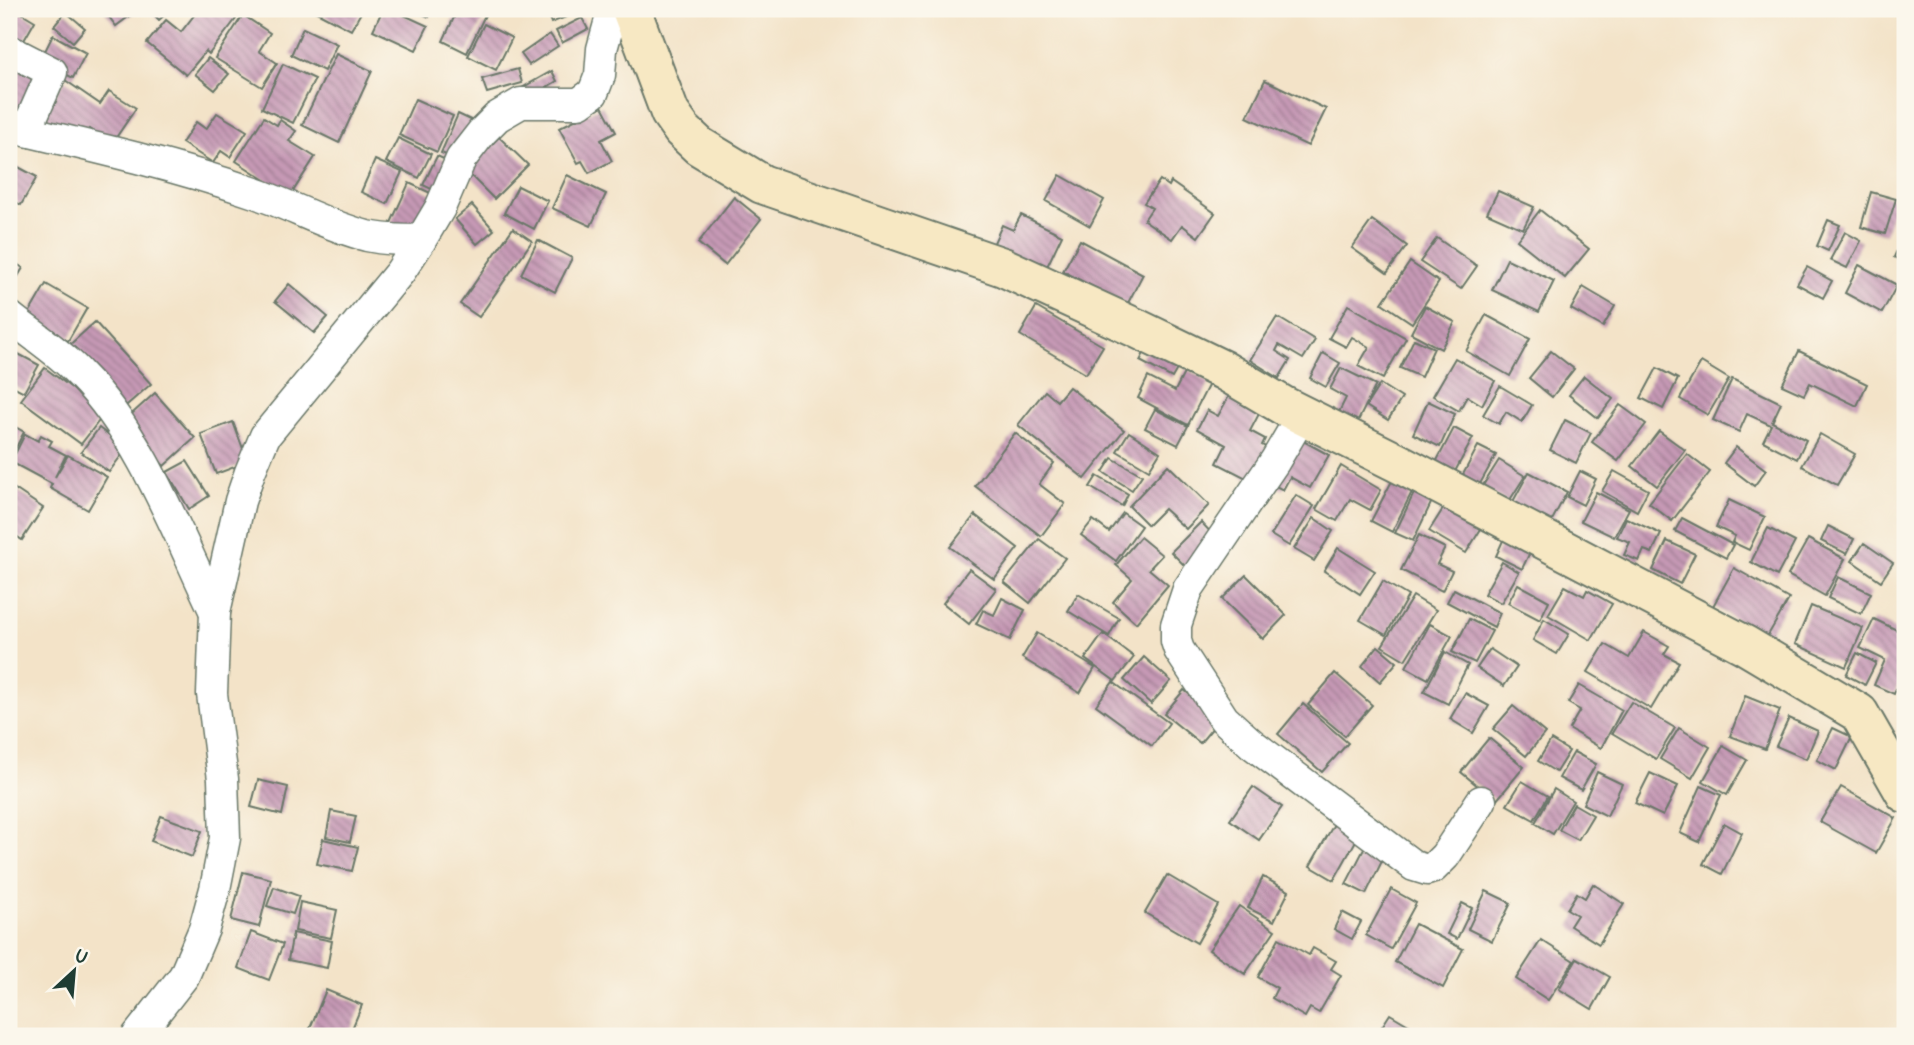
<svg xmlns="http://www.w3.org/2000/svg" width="1914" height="1045" viewBox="0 0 1914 1045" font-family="'Patrick Hand',sans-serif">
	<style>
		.building { fill: url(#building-back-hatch) }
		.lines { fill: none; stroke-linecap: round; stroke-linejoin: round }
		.street-casing { stroke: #697768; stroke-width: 33 }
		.secondary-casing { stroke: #697768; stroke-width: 42 }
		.street { stroke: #fff; stroke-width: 30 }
		.secondary { stroke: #f7e8c3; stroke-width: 38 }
	</style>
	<defs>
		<pattern id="building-back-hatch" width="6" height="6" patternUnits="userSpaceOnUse" patternTransform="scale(1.75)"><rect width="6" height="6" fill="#c699b5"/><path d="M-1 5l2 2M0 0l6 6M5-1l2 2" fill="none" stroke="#a07e94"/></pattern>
	</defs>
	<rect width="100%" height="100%" fill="#fbf7ec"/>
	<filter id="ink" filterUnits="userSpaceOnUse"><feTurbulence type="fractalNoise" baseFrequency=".0143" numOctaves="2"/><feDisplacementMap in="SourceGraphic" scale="14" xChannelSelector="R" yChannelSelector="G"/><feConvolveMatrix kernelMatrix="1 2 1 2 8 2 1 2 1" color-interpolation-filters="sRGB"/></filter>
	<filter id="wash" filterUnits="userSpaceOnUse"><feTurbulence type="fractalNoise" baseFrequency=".00686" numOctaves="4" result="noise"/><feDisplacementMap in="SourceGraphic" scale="28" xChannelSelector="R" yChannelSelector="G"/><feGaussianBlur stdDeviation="1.57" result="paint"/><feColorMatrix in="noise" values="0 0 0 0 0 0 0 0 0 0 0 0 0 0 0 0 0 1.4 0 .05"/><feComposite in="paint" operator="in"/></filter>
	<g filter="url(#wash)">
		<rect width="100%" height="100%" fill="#f3e3c8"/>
		<g id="blocks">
			<g class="building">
				<polygon points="9,9 15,9 35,21 18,51 9,46"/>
				<polygon points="103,9 139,9 116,26"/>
				<polygon points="149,9 171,9 159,20"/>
				<polygon points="199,9 224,9 236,19 209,54 206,51 186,75 147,43 166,20 181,32"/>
				<polygon points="311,9 363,9 351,30"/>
				<polygon points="383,9 391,9 428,26 416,50 373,30"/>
				<polygon points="412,9 433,9 429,17"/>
				<polygon points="458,9 471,9 485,15 467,53 443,41"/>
				<polygon points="546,9 586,9 551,23"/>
				<polygon points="66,12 85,28 73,42 54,26"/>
				<polygon points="243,15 270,33 259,51 277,63 262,87 215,58"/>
				<polygon points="582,18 588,29 562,43 556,31"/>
				<polygon points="484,24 512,38 496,70 468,56"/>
				<polygon points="303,28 337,44 324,71 291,55"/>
				<polygon points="550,34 558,46 529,65 521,54"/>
				<polygon points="53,35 86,53 73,78 40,61"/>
				<polygon points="9,54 42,71 15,123 9,119"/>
				<polygon points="336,54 372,71 339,143 302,125"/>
				<polygon points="208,58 229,74 215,90 195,74"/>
				<polygon points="283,64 315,79 293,123 262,108"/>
				<polygon points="518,69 522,83 487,93 482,79"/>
				<polygon points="552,71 557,81 527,98 522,88"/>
				<polygon points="65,80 100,104 109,91 136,108 111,145 89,129 80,142 41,115"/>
				<polygon points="1265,80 1326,109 1308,146 1247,117"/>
				<polygon points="415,99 453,116 437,152 399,135"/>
				<polygon points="602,106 616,132 601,140 612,161 589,173 582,161 578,163 559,128"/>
				<polygon points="217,113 247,131 230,157 221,151 213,163 182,143 196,122 206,129"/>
				<polygon points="458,114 475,122 459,160 441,153"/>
				<polygon points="264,117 277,125 280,120 296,131 289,141 315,157 290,196 236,161"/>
				<polygon points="499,137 528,165 494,199 466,171"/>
				<polygon points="398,138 431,154 419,178 386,162"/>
				<polygon points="437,156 457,165 444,195 423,185"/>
				<polygon points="375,160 402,172 387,204 361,192"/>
				<polygon points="9,162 37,177 21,205 9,198"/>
				<polygon points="567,175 606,194 591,226 552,208"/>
				<polygon points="1060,175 1104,200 1090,226 1046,201"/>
				<polygon points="1160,180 1169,186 1171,182 1215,213 1198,237 1182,225 1172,239 1144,220 1152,208 1144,203"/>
				<polygon points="409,183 437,196 418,238 390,225"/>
				<polygon points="518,186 548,201 534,229 504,213"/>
				<polygon points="1498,191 1534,207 1523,229 1487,213"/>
				<polygon points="1871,192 1896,199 1885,234 1861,227"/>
				<polygon points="734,197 761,219 725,265 698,243"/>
				<polygon points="472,205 494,230 477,244 455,219"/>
				<polygon points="1540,210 1589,249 1565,278 1517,240"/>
				<polygon points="1021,215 1062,235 1044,273 992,247 1002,225 1013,230"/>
				<polygon points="1372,220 1407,246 1387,273 1352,248"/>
				<polygon points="1828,220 1840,225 1828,251 1817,246"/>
				<polygon points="513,228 532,241 479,317 460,304"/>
				<polygon points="1845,232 1861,241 1847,268 1830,260"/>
				<polygon points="1905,233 1905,263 1894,257"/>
				<polygon points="1437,238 1477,266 1461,289 1420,262"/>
				<polygon points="538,240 572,258 555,292 521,274"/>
				<polygon points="1080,240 1143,274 1127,305 1063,271"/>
				<polygon points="9,259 23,268 9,291"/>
				<polygon points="1507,259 1554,281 1539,312 1492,290"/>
				<polygon points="1410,262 1439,282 1412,323 1382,303"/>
				<polygon points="1859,265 1897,285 1882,313 1845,293"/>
				<polygon points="1807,267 1832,281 1823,298 1797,284"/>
				<polygon points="46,284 87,308 68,341 27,317"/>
				<polygon points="289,284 328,317 314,333 275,301"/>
				<polygon points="1583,287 1615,306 1603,327 1571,309"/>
				<polygon points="1348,305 1406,338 1383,379 1358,366 1369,347 1352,337 1346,347 1329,338"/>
				<polygon points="1425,306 1455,322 1441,349 1411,333"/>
				<polygon points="1036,307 1103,346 1086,374 1020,335"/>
				<polygon points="1486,315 1530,339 1510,376 1466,351"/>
				<polygon points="1277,317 1315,340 1303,359 1279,345 1276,351 1290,360 1279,378 1250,360"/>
				<polygon points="95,322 151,384 120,411 65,349"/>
				<polygon points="1151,339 1184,357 1172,378 1140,361"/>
				<polygon points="1414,339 1434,348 1421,377 1400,368"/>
				<polygon points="9,349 39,365 24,392 9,384"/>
				<polygon points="1551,351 1574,369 1552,397 1529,378"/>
				<polygon points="1799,351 1867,384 1857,406 1810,383 1804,395 1782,385"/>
				<polygon points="1323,353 1340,363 1326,387 1310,378"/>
				<polygon points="1455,358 1495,381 1482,405 1467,396 1459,411 1433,396"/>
				<polygon points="1701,362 1729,379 1708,415 1680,399"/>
				<polygon points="45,368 105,413 81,444 21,400"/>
				<polygon points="1341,368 1376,385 1356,425 1337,416 1346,398 1330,389"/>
				<polygon points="1657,368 1678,379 1663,409 1641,398"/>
				<polygon points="1186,369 1210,382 1188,425 1138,398 1148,377 1175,391"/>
				<polygon points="1584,376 1613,399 1598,418 1569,395"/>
				<polygon points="1732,379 1781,403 1772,422 1806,440 1797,459 1763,441 1771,425 1747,414 1739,432 1713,420"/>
				<polygon points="1380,384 1402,398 1388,420 1366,406"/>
				<polygon points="1500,386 1532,405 1522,422 1506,412 1499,424 1483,415"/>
				<polygon points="1069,387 1124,430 1085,479 1018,425 1045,391 1057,401"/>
				<polygon points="155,393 195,438 164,466 124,421"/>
				<polygon points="1229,396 1260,412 1250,431 1265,439 1262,445 1271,450 1254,482 1217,463 1226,445 1197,429 1207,410 1218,416"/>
				<polygon points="1428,401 1455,414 1440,447 1413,434"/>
				<polygon points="1620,405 1646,424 1618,461 1592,442"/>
				<polygon points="1155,409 1188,426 1178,445 1145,428"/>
				<polygon points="1565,420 1591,433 1576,463 1550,450"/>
				<polygon points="233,422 248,462 216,474 201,434"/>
				<polygon points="10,424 24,432 11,457 9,455"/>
				<polygon points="99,428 126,449 109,472 81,452"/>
				<polygon points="1454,428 1473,438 1451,479 1432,470"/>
				<polygon points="1659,431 1685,450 1657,486 1632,466"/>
				<polygon points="1129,432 1160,452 1149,470 1117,451"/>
				<polygon points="1015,433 1054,463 1039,484 1065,504 1041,536 975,486"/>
				<polygon points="25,434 38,441 41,435 52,441 49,446 66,455 55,477 68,455 107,477 88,510 50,488 52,484 11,462"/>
				<polygon points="1820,434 1855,454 1837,485 1802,466"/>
				<polygon points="1294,436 1329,455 1310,488 1290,477 1283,490 1268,482"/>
				<polygon points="1478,446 1496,455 1476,491 1459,482"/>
				<polygon points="1736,447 1766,470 1754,486 1724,463"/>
				<polygon points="1687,454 1710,472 1672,521 1649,503"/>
				<polygon points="1112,458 1142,475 1132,490 1103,472"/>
				<polygon points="1499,460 1525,476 1508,503 1482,487"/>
				<polygon points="187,461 209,496 189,509 167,472"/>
				<polygon points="1168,465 1209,505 1186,529 1164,509 1148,525 1129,506"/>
				<polygon points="1341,466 1381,490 1370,510 1350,499 1337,521 1316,509"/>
				<polygon points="1580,471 1596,479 1583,505 1567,497"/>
				<polygon points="1614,471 1648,490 1637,511 1602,491"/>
				<polygon points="1529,472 1567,492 1548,528 1510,507"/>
				<polygon points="1097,476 1128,494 1122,506 1090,487"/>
				<polygon points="1393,479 1413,490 1392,532 1371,521"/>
				<polygon points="9,485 43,508 22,540 9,531"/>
				<polygon points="1415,491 1433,499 1413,541 1395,533"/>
				<polygon points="1596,492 1629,509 1614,537 1581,521"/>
				<polygon points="1296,495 1314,506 1289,546 1271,535"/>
				<polygon points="1729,500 1765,517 1749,550 1732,542 1735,536 1716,527"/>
				<polygon points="1448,501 1484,524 1466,553 1429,531"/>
				<polygon points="1123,513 1141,526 1116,561 1081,535 1093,520 1109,532"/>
				<polygon points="975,515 1018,548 994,579 950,547"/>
				<polygon points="1314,518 1333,531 1314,561 1294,549"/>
				<polygon points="1626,518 1661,534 1652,553 1644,550 1639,561 1624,555 1630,542 1617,537"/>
				<polygon points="1682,518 1733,545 1726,558 1675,531"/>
				<polygon points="1201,522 1217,539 1188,569 1171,552"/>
				<polygon points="1828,526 1854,539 1847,554 1821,541"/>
				<polygon points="1768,528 1795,542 1777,576 1751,562"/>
				<polygon points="1419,535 1445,548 1437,564 1452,571 1442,591 1401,570"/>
				<polygon points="1505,536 1532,548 1522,569 1496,556"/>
				<polygon points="1140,537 1162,555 1149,569 1168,585 1136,623 1113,602 1132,579 1116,565"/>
				<polygon points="1039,539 1065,558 1030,603 1004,582"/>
				<polygon points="1808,539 1845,559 1825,596 1788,575"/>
				<polygon points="1667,541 1695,554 1680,584 1653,570"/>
				<polygon points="1864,543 1893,563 1881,581 1852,561"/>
				<polygon points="1338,548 1375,571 1360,594 1324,571"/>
				<polygon points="1502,562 1519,572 1501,603 1484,594"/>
				<polygon points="1734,568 1789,599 1767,637 1713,606"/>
				<polygon points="969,569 996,589 969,624 943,603"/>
				<polygon points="1246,575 1286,615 1263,639 1222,599"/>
				<polygon points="1838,577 1871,593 1861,614 1828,598"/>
				<polygon points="1383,581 1408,596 1386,635 1360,620"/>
				<polygon points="1518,584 1549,601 1540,620 1508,603"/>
				<polygon points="1565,586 1584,596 1587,590 1612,604 1591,640 1548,615"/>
				<polygon points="1454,589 1500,613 1494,627 1447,602"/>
				<polygon points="1078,594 1119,618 1109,636 1068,611"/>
				<polygon points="1413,596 1436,610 1405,660 1382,646"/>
				<polygon points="1002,598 1025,610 1010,640 976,624 983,610 994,615"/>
				<polygon points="1811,606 1863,628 1846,667 1795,644"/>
				<polygon points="1469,619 1492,631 1475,663 1452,652"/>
				<polygon points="1544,619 1569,634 1557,654 1533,640"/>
				<polygon points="1874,619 1905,634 1905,670 1894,694 1874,685 1885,660 1860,648"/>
				<polygon points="1430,624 1452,636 1428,679 1406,667"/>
				<polygon points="1644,632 1669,646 1664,654 1679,662 1651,709 1588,672 1605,644 1629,658"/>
				<polygon points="1037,633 1095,668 1080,693 1022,658"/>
				<polygon points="1103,634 1134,657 1115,681 1085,659"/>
				<polygon points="1378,646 1397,662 1380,682 1362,666"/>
				<polygon points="1490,649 1517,667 1504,686 1477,668"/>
				<polygon points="1445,652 1468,665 1448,704 1424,692"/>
				<polygon points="1857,653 1876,663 1865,685 1846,675"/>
				<polygon points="1144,657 1171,681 1151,704 1124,680"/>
				<polygon points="1335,673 1372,705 1345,736 1308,705"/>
				<polygon points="1113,682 1169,723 1152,746 1096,705"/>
				<polygon points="1579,685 1622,710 1601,748 1569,729 1580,710 1568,703"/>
				<polygon points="1184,690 1220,719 1200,743 1164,714"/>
				<polygon points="1465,693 1489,706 1473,733 1450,719"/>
				<polygon points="1745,696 1780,710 1765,749 1730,736"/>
				<polygon points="1631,702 1675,728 1656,759 1612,733"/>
				<polygon points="1303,704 1348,743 1322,772 1278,734"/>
				<polygon points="1513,706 1545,733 1526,756 1493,729"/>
				<polygon points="1789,718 1818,731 1806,759 1776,746"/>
				<polygon points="1679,728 1710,747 1692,778 1660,759"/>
				<polygon points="1833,728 1852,737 1836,770 1817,760"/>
				<polygon points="1489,738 1524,767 1496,801 1461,772"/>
				<polygon points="1551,740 1569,751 1556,772 1538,761"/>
				<polygon points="1723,746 1747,760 1727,795 1703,781"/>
				<polygon points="1574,752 1596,764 1581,790 1559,778"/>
				<polygon points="1597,772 1622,784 1607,816 1583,804"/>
				<polygon points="1650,773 1678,786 1663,816 1635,803"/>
				<polygon points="258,780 288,787 282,815 251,807"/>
				<polygon points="1522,781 1548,796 1534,820 1507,805"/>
				<polygon points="1701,786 1721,795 1699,842 1680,833"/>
				<polygon points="1253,787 1282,807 1259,840 1230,820"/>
				<polygon points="1841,787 1896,818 1876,853 1820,822"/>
				<polygon points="1554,789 1573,801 1553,834 1535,823"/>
				<polygon points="1574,804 1593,815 1578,840 1559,830"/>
				<polygon points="331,811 356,816 350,842 326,837"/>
				<polygon points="161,816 202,831 192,857 151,841"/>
				<polygon points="1724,823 1742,833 1722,874 1703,864"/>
				<polygon points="1334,824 1358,837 1334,880 1310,866"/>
				<polygon points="323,839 358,847 352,871 317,864"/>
				<polygon points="1365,847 1384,857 1366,894 1346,884"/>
				<polygon points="243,872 271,879 259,927 231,920"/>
				<polygon points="1167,875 1218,905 1197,943 1145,913"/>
				<polygon points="1263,877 1289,891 1274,921 1248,908"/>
				<polygon points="1593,884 1624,904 1599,944 1570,926 1577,915 1567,909 1577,893 1585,898"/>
				<polygon points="274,887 299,896 293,914 267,906"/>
				<polygon points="1391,889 1416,903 1391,949 1366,935"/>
				<polygon points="1486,891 1511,903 1492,941 1468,929"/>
				<polygon points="300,902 337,910 331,938 295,931"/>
				<polygon points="1462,903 1472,908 1457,939 1447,934"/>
				<polygon points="1239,906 1275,930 1245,974 1209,950"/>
				<polygon points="1342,912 1361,922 1352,939 1334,929"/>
				<polygon points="1415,924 1463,949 1443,988 1395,962"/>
				<polygon points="251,932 283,944 269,980 238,968"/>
				<polygon points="293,933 332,941 327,968 288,960"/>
				<polygon points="1279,938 1309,955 1313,948 1336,961 1331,969 1341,975 1319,1013 1310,1008 1305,1017 1272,998 1277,988 1258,977"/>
				<polygon points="1541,940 1574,961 1548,1000 1516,979"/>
				<polygon points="1577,958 1610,977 1592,1009 1559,989"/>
				<polygon points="326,990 362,1005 349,1036 316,1036 308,1033"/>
				<polygon points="1390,1014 1427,1036 1376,1036"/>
			</g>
		</g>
	</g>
	<g filter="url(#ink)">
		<use href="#blocks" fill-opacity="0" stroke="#697768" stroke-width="2"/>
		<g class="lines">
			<defs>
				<g id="street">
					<polyline points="9,50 52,72 26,131"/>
					<path d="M 9,127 C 90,146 173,165 252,192 C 291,205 327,226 367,236 C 385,240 403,240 421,240 L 440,208 L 461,159 L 482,132 L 497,117 L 521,103 L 579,103 L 593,93 L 600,75 L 602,49 L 613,9"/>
					<path d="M 9,316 C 32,335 60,352 80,374 C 141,435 178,535 215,612"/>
					<polyline points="1302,415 1275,461 1188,589 1176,625 1176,641 1179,650 1224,719 1252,744 1414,866 1427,870 1433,868 1445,856 1481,801"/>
					<polyline points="137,1036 184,976 204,929 215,889 225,838 223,779 212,694 215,612 240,501 250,472 265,436 400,272 421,240"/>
				</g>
				<polyline id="secondary" points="631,9 670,113 682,130 699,146 762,184 1003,267 1136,328 1223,370 1284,406 1402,465 1745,645 1859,713 1905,793"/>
			</defs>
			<use href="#street" class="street-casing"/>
			<use href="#secondary" class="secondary-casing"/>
			<use href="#street" class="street"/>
			<use href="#secondary" class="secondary"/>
		</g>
	</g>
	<rect width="1914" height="1045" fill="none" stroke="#fbf7ec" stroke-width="35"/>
	<g transform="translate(74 971) rotate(26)" stroke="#fbf7ec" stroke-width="5" paint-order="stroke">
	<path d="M0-5L12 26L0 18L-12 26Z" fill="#1f3d34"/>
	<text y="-10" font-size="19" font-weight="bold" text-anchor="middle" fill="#1f3d34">U</text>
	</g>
</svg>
